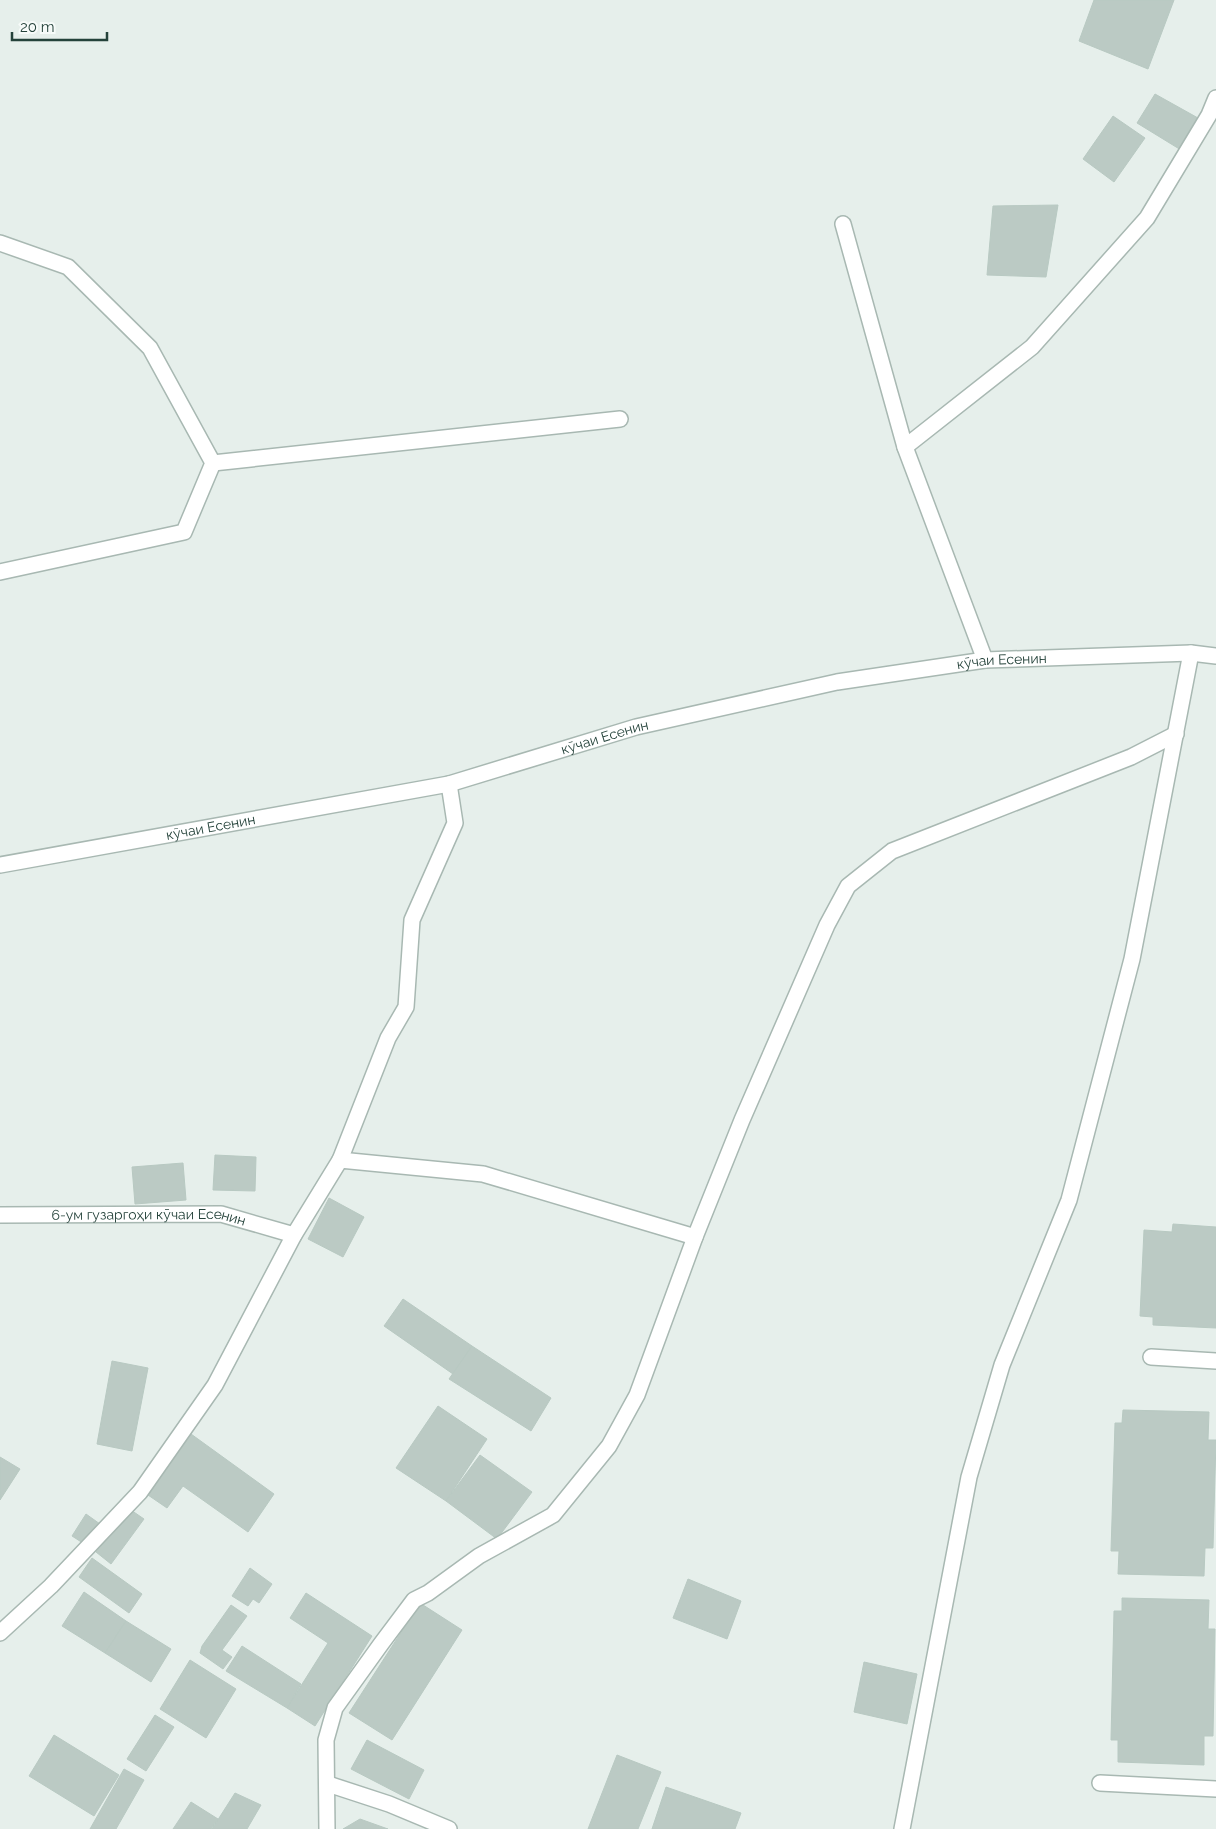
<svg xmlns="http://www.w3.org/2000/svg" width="1216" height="1829" viewBox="0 0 1216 1829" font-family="Raleway,sans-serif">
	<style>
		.building { fill: #bbcac4; stroke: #b8c9c2 }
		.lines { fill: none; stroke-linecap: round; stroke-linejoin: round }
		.minor-casing { stroke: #a8b8b2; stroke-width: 18 }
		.minor { stroke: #fff; stroke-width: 15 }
		.labels { text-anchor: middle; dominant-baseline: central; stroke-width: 4.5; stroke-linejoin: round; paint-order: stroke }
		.street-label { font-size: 14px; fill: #24423a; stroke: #f7fbf9 }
	</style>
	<rect width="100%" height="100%" fill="#e6efeb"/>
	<g class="building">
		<polygon points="1094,0 1174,0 1148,69 1079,41"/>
		<polygon points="1155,94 1198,118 1181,150 1137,123"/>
		<polygon points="1113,116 1145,138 1114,182 1083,159"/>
		<polygon points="1058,205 1046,277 987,275 993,206"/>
		<polygon points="215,1155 256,1157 255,1191 213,1190"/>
		<polygon points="183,1163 186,1200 135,1204 132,1167"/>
		<polygon points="329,1198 364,1217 343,1257 308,1239"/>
		<polygon points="1173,1224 1216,1227 1216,1328 1153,1325 1153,1317 1140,1316 1144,1230 1172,1232"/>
		<polygon points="403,1299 472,1346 453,1374 384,1326"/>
		<polygon points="472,1346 551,1398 531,1431 449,1379"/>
		<polygon points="112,1361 148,1368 132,1451 97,1444"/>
		<polygon points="438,1406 487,1439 446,1501 396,1468"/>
		<polygon points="1123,1410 1209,1412 1208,1440 1216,1440 1213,1548 1205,1548 1204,1576 1118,1574 1119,1551 1111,1551 1115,1423 1122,1423"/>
		<polygon points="191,1434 274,1494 248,1532 183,1486 167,1508 148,1495"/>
		<polygon points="480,1455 532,1492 497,1539 446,1501"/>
		<polygon points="0,1457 20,1469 0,1500"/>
		<polygon points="128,1508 144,1519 111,1564 96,1552"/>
		<polygon points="86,1514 100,1524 86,1545 72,1536"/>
		<polygon points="92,1558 142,1594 129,1613 79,1577"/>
		<polygon points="250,1568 272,1584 259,1603 253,1599 248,1606 232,1596"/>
		<polygon points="688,1579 741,1601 727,1639 673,1618"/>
		<polygon points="84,1592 126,1621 105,1653 62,1626"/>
		<polygon points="306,1593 372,1636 315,1726 287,1708 328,1643 290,1618"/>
		<polygon points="1122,1598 1209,1600 1208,1629 1215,1629 1213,1736 1204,1736 1204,1765 1118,1762 1118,1740 1111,1740 1114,1611 1122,1611"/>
		<polygon points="420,1603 462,1630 392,1740 349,1713"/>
		<polygon points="231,1605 247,1616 222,1650 232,1657 223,1669 200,1653 202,1646"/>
		<polygon points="126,1621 171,1649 151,1682 105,1653"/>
		<polygon points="242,1646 301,1684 287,1708 226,1671"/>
		<polygon points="190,1660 236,1689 206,1738 160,1709"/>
		<polygon points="864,1662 917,1674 907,1724 854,1712"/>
		<polygon points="155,1715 174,1727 146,1771 127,1759"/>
		<polygon points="54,1735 119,1775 94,1816 29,1776"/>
		<polygon points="367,1740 424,1770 409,1799 351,1769"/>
		<polygon points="617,1755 661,1772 638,1829 588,1829"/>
		<polygon points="124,1769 144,1780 116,1829 90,1829"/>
		<polygon points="666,1787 741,1813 735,1829 652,1829"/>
		<polygon points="235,1793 261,1805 247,1829 212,1829"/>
		<polygon points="191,1802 218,1819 211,1829 173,1829"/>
		<polygon points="360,1819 388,1829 343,1829"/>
	</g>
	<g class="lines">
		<defs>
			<g id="minor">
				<polyline points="843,224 905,447 1032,347 1147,218 1209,115 1216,98"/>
				<polyline points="0,243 68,267 150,348 213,463 184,532 0,572"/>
				<polyline points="905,447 985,660"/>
				<polyline points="213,463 620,419"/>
				<path id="s1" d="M 0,865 L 449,784 L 636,727 L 837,682 L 985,660 L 1191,653 L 1216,656"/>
				<polyline points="340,1160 388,1038 406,1007 412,920 455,823 449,784"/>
				<path id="s2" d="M 0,1215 L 221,1214 L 294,1235"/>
				<polyline points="1151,1357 1216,1361"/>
				<polyline points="0,1633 51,1586 140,1492 215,1385 294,1235 340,1160 483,1174 695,1237"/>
				<polyline points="1100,1783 1216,1789"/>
				<polyline points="328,1784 389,1804 449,1829"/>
				<polyline points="327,1829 326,1740 335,1708 381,1644 414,1600 428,1593 479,1556 553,1515 609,1446 637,1395 695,1237 742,1120 827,925 848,886 892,851 1131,757 1176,734"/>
				<polyline points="902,1829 969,1477 1002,1365 1069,1200 1132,959 1191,653"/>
			</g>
		</defs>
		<use href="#minor" class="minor-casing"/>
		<use href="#minor" class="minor"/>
	</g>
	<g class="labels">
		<g class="street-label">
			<text stroke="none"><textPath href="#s1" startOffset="1024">кӯчаи Есенин</textPath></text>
			<text stroke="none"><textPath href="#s1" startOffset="619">кӯчаи Есенин</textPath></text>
			<text stroke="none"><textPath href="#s1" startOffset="214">кӯчаи Есенин</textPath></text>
			<text stroke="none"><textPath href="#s2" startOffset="149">6-ум гузаргоҳи кӯчаи Есенин</textPath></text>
		</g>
	</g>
	<path d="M12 32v8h95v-8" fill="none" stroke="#24423a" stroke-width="2.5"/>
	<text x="20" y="32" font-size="15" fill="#24423a" stroke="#f7fbf9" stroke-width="4" paint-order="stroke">20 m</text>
</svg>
